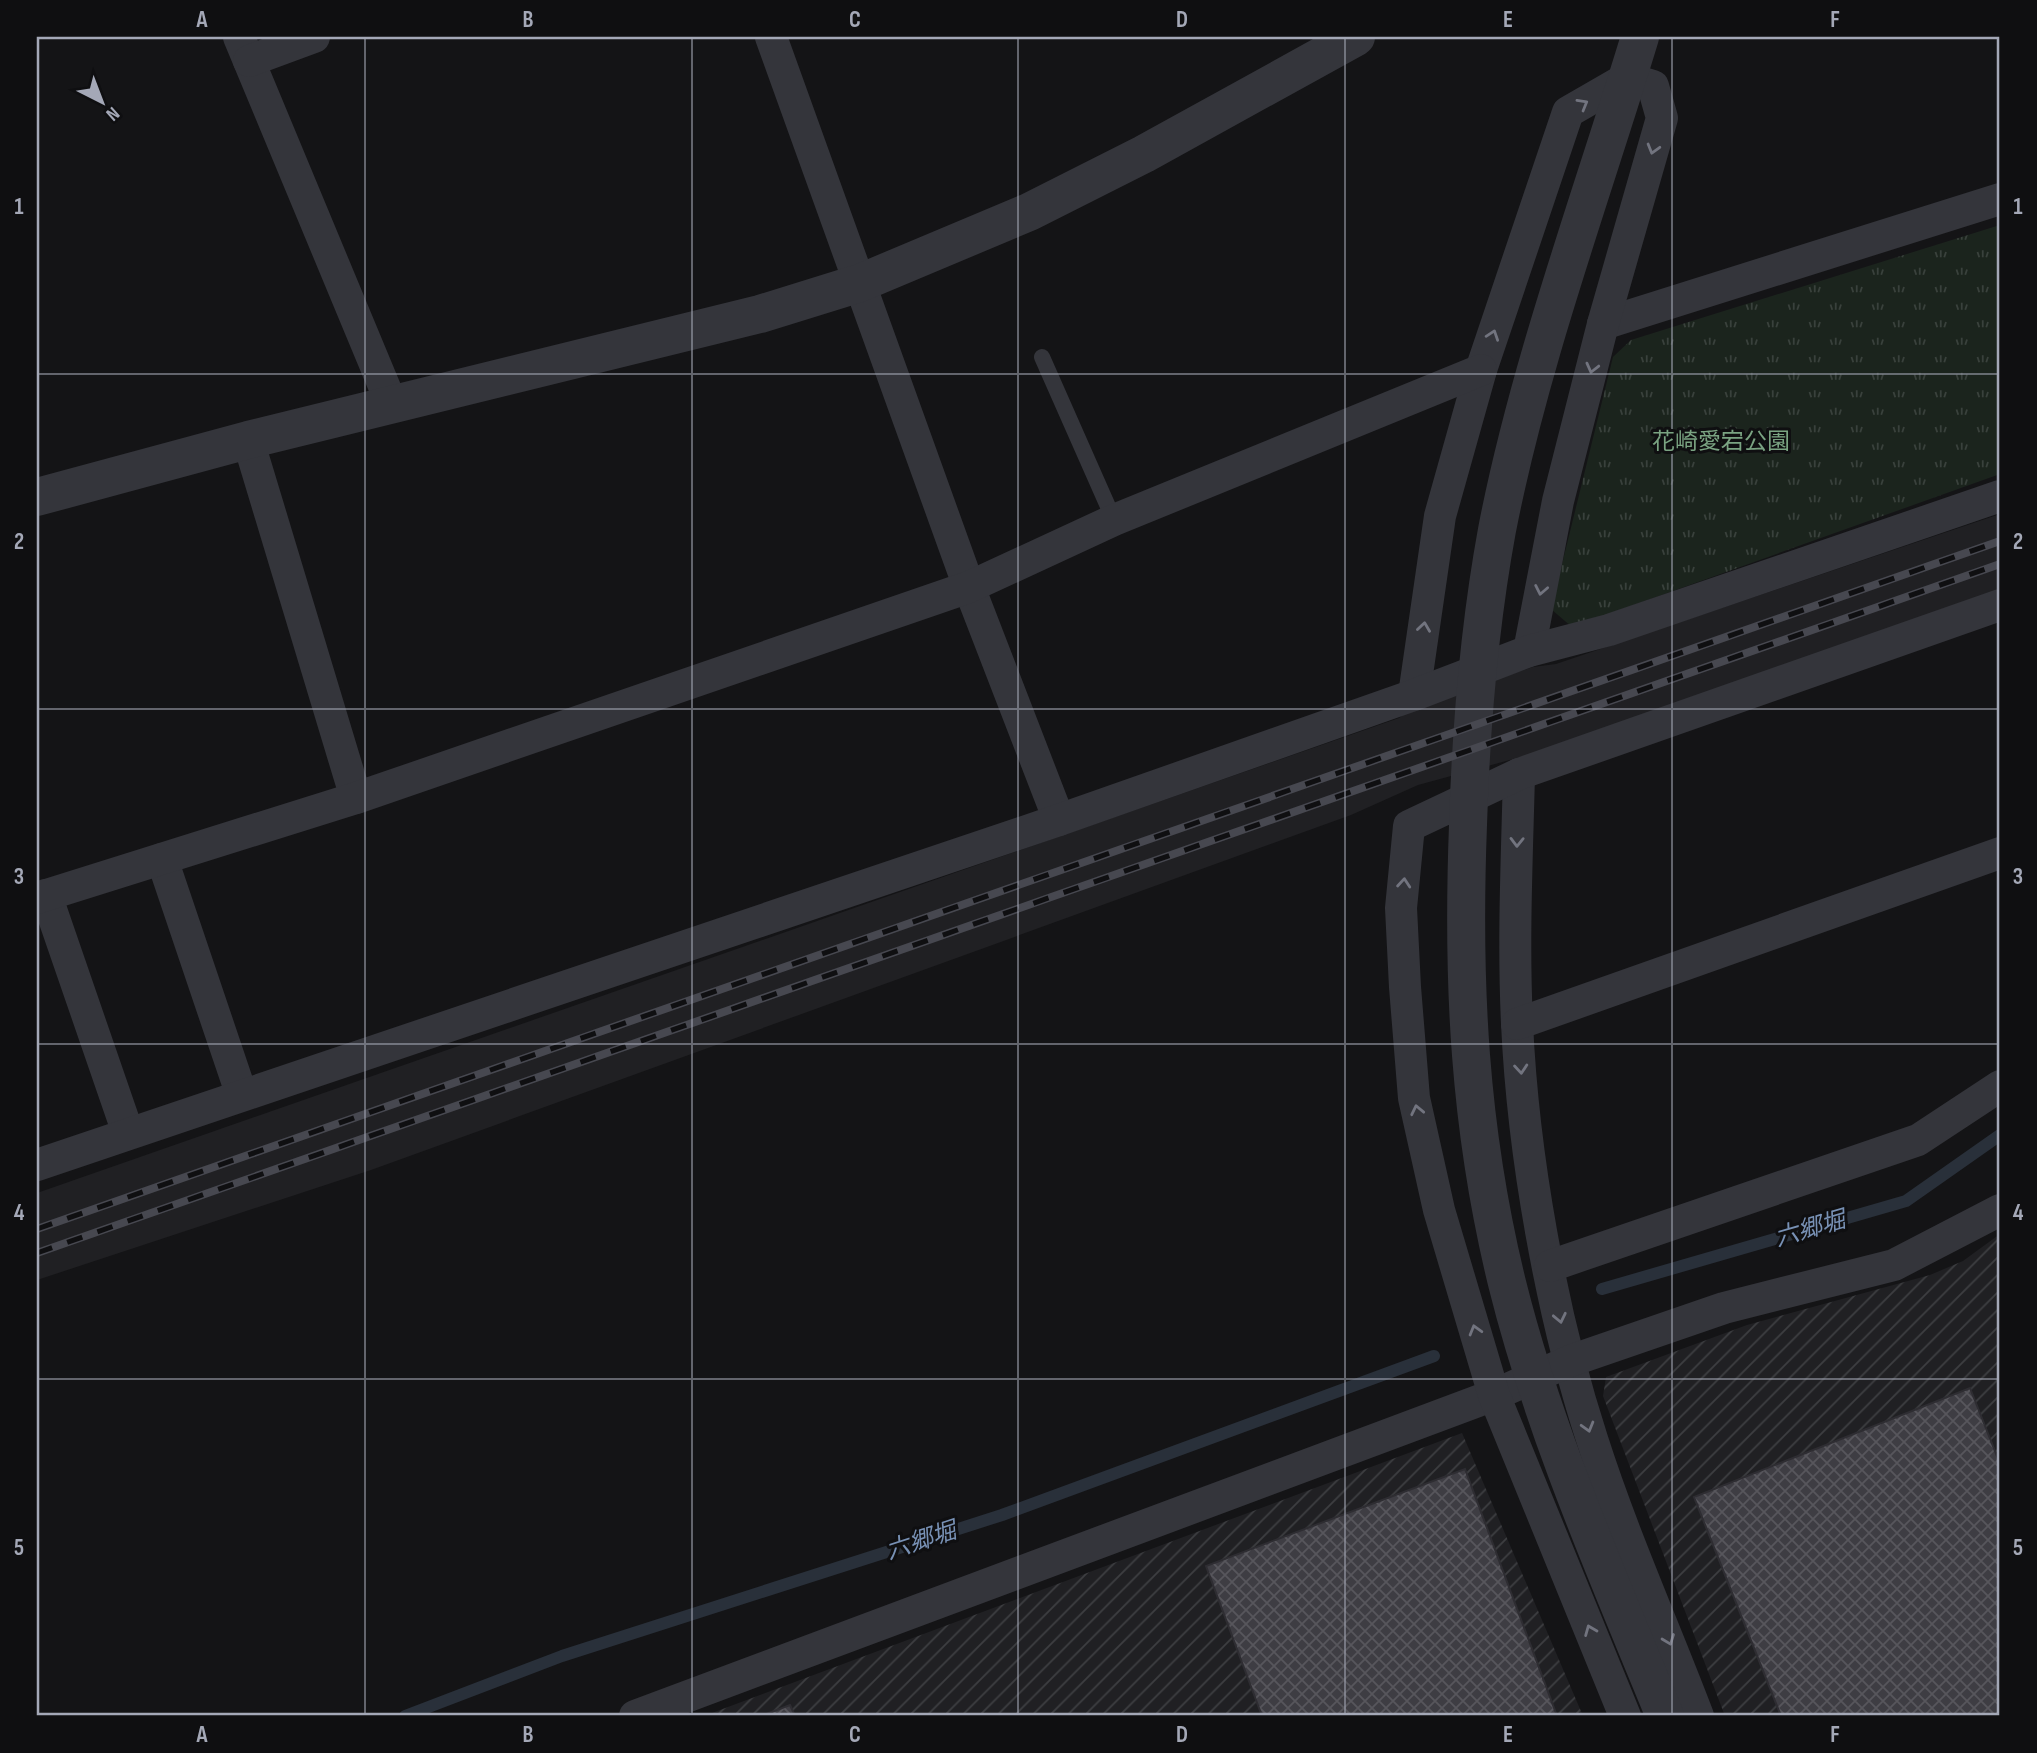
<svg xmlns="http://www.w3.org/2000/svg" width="2037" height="1753" viewBox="0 0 2037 1753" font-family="'Sofia Sans Condensed','Noto Sans JP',sans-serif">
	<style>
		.built { fill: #202023 }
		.industrial { fill: url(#industrial-furrows) }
		.grass { fill: url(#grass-tufts) }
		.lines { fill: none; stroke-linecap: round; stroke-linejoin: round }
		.stream { stroke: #29303a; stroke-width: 12 }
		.building { fill: url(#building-cross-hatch); stroke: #2e2d32; stroke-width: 2 }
		.service { stroke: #34353b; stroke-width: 16 }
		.minor { stroke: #34353b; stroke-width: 32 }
		.tertiary { stroke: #34353b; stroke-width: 38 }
		.rail-casing { stroke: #474850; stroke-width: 8 }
		.rail { stroke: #0f0f11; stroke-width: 5; stroke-dasharray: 16; stroke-linecap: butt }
		.oneway { stroke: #72747f }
		.grid { fill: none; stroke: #a4a8b7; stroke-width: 2; stroke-opacity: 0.55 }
		.labels { text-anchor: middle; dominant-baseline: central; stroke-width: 6; stroke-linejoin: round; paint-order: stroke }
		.park-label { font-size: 23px; fill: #7aa382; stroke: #0f0f11 }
		.water-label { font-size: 24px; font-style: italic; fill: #7891b5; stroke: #0f0f11 }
		.neatline { fill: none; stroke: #a4a8b7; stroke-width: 2.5 }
		.grid-label { font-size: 23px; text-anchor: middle; font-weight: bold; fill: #a4a8b7 }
	</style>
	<defs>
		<pattern id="industrial-furrows" width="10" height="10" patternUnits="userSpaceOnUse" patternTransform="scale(1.75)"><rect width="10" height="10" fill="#202023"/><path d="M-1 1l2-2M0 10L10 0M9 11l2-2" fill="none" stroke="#3d3e41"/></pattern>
		<pattern id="grass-tufts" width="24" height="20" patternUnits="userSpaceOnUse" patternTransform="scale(1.75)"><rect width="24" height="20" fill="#1b241d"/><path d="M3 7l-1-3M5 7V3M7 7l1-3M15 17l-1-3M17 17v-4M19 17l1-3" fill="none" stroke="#39413c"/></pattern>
		<pattern id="building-cross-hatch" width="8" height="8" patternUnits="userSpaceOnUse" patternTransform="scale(1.75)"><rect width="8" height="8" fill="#3e3d43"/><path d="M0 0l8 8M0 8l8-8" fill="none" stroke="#57565c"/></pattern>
	</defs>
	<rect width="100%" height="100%" fill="#141416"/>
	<polygon class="built" points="2000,514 2000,593 1539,752 1418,785 1351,815 371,1170 37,1280 37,1193 1399,718 1415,706 1533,667 1556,664"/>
	<g class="industrial">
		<polygon points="2000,1234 2000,1716 1725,1716 1603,1396 1606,1377 1747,1325 1930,1275 1963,1261"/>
		<polygon points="1462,1433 1583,1716 704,1716"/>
	</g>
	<polygon class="grass" points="2000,225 2000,474 1572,627 1551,609 1613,357 1631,340"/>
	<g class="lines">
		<g class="stream">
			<polyline points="1602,1289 1906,1201 2000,1135"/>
			<polyline points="405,1716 562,1656 1002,1515 1434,1356"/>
		</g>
	</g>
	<g class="building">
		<polygon points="1970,1388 2000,1464 2000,1716 1781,1716 1694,1497"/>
		<polygon points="1465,1469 1557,1716 1262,1716 1206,1566"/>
		<polygon points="790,1705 795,1716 761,1716"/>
	</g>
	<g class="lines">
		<polyline class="service" points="1042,357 1114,520"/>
		<g class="minor">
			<polyline points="239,37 392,405"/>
			<polyline points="771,37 969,587 1059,820"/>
			<polyline points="249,61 314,37"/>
			<polyline points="1603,324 2000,199"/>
			<polyline points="248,440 356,798"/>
			<polyline points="1414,695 1440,516 1481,370 1568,112 1627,78 1653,86 1662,118 1603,324 1558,501 1529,651"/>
			<path d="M 1519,774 C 1517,857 1513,940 1517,1023 C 1523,1155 1551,1313 1592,1439 C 1622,1533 1663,1624 1698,1716"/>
			<polyline points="162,859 241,1093"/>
			<polyline points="46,895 128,1133"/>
			<polyline points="37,898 356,798 969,587 1114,520 1481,370"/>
			<polyline points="1517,1024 2000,853"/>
			<polyline points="37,1165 1059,820 1414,695 1529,651 1609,630 2000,496"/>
			<polyline points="1550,1266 1918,1140 2000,1086"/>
			<polyline points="635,1716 1494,1395 1570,1361 1724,1308 1894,1265 2000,1210"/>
			<polyline points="1625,1716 1494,1395 1439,1210 1414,1098 1405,987 1401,908 1409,826 1519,774 2000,605"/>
		</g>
		<g class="tertiary">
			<path d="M 1640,37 C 1591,198 1529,365 1497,530 C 1479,628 1471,726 1468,825 C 1462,983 1469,1128 1507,1283 C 1544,1432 1607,1574 1665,1716"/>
			<polyline points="37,497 248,440 760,314 860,283 1029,212 1144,154 1356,37"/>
		</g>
		<defs>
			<g id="rail">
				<polyline points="37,1229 2000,541"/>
				<polyline points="37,1253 2000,564"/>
			</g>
		</defs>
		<use href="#rail" class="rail-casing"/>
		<use href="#rail" class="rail"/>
	</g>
	<defs><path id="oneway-chevron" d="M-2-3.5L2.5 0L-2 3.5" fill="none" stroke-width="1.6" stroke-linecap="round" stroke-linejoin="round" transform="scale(1.75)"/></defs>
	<g class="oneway">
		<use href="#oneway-chevron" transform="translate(1583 104) rotate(-30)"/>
		<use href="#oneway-chevron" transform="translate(1653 149) rotate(106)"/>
		<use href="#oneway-chevron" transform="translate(1493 335) rotate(-71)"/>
		<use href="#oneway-chevron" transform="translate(1592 368) rotate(104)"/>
		<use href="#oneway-chevron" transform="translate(1541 590) rotate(101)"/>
		<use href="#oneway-chevron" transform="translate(1424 627) rotate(-82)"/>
		<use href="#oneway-chevron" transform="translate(1517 842) rotate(91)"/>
		<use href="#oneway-chevron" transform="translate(1404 883) rotate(-85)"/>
		<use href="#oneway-chevron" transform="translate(1521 1069) rotate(85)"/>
		<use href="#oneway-chevron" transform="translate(1417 1110) rotate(-102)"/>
		<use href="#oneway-chevron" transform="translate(1560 1318) rotate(78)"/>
		<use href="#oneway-chevron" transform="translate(1475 1330) rotate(-106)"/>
		<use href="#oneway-chevron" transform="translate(1588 1427) rotate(74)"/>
		<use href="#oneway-chevron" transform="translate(1590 1630) rotate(-112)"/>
		<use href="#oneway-chevron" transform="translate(1669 1640) rotate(69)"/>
	</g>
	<path class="grid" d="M 365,37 L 365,1716M 692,37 L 692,1716M 1018,37 L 1018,1716M 1345,37 L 1345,1716M 1672,37 L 1672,1716M 37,374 L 2000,374M 37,709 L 2000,709M 37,1044 L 2000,1044M 37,1379 L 2000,1379"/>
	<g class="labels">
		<g class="park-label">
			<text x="1721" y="442">花崎愛宕公園</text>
		</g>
		<g class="water-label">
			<text transform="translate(1810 1229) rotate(-16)">六郷堀</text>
			<text transform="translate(921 1541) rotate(-18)">六郷堀</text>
		</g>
	</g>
	<rect width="2037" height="1753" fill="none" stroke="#0f0f11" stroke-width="77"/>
	<g transform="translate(102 102) rotate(138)" stroke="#0f0f11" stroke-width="5" paint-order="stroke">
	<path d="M0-5L12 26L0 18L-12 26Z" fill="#a4a8b7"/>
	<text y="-10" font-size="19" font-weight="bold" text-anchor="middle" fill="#a4a8b7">N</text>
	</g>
	<rect x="38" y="38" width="1960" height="1676" class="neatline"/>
	<g class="grid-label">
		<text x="202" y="27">A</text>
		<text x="528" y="27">B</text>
		<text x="855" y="27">C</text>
		<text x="1182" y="27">D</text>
		<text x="1508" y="27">E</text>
		<text x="1835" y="27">F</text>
		<text x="19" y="214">1</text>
		<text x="2018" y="214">1</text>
		<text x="19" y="549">2</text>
		<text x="2018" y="549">2</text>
		<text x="19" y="884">3</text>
		<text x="2018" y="884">3</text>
		<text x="19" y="1220">4</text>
		<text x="2018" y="1220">4</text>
		<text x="19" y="1555">5</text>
		<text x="2018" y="1555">5</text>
		<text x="202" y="1742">A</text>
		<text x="528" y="1742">B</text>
		<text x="855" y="1742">C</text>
		<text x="1182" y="1742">D</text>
		<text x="1508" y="1742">E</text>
		<text x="1835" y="1742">F</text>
	</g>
</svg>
